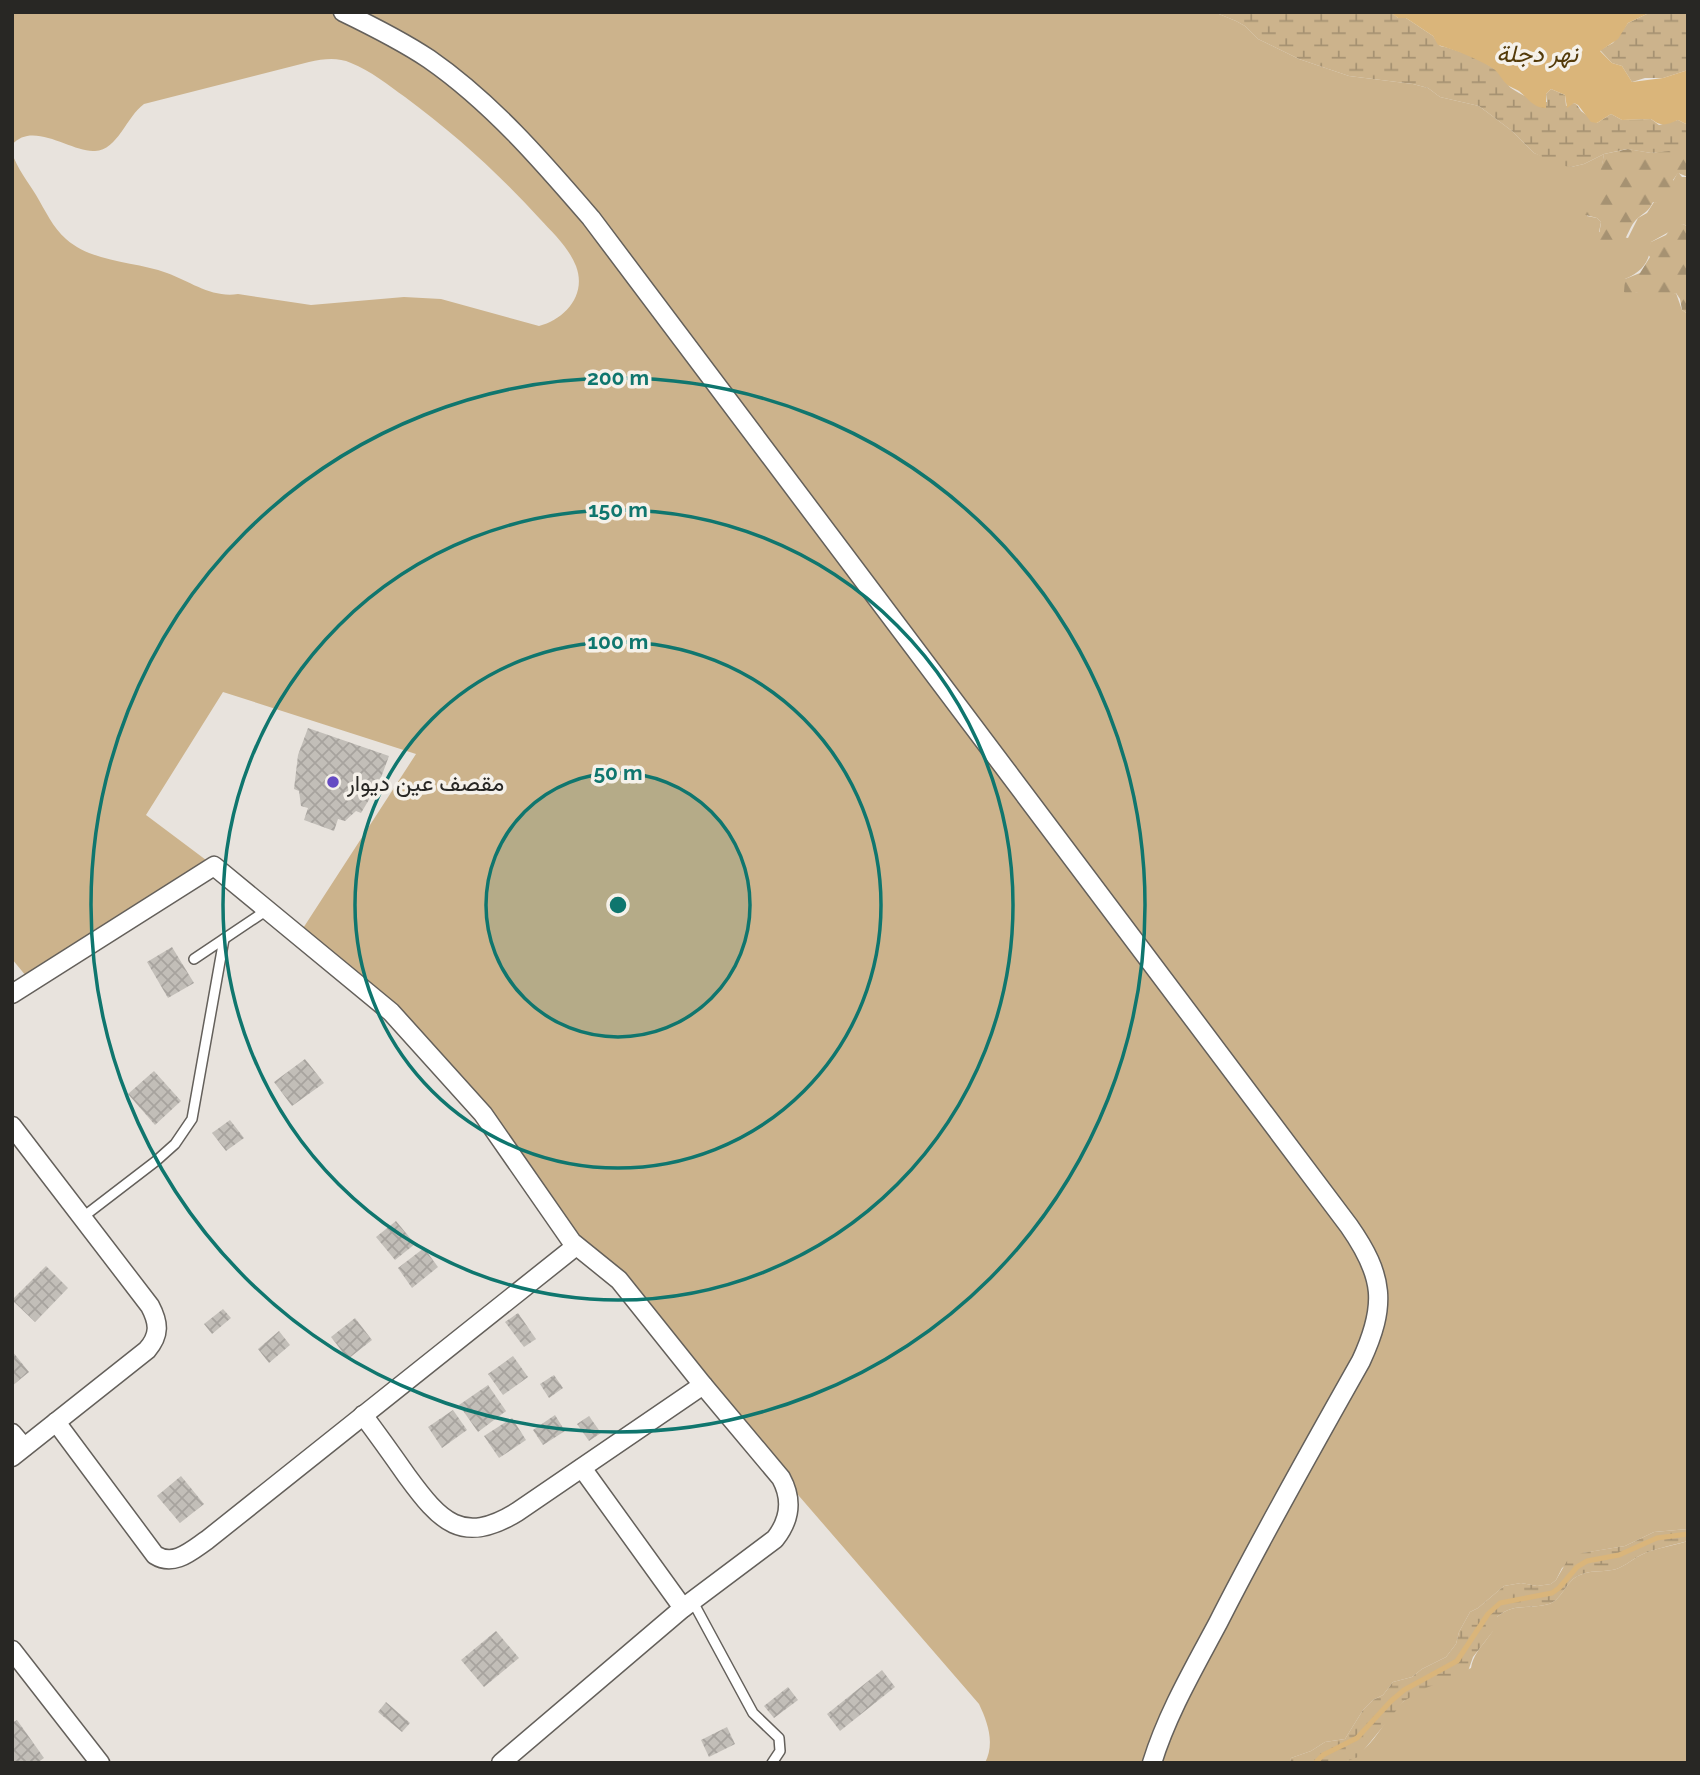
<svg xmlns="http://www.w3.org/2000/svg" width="1700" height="1775" viewBox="0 0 1700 1775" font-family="Raleway,Vazirmatn,sans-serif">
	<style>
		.grass { fill: #ccb38c }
		.forest { fill: url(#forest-firs) }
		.wetland { fill: url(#wetland-marsh) }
		.water { fill: #dab57a }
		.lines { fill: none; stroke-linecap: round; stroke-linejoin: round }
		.stream { stroke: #dab57a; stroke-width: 5 }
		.building { fill: url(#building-cross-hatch) }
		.lane-casing { stroke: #64605b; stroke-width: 12 }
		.street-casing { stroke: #64605b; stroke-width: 21 }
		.lane { stroke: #fff; stroke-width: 9 }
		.street { stroke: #fff; stroke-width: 18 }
		.ring { fill: none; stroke: #0f766e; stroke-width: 3.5 }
		.poi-dot { fill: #654ac3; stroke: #f5f1ea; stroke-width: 2.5 }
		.labels { text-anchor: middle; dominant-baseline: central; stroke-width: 7; stroke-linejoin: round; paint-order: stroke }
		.poi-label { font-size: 23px; fill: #282724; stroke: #f5f1ea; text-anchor: start }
		.water-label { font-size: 24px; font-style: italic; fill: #543b0a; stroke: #f5f1ea }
		.centre { fill: #0f766e; stroke: #f5f1ea; stroke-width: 3.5 }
		.ring-label { font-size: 21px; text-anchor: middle; font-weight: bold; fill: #0f766e; stroke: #f5f1ea; stroke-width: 7; stroke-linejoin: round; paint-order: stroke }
	</style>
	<defs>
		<pattern id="forest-firs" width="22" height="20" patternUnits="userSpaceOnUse" patternTransform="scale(1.75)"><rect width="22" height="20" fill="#ccb38c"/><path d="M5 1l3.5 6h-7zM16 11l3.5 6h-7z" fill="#a69272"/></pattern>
		<pattern id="wetland-marsh" width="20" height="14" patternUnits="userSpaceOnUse" patternTransform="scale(1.75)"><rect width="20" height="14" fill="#ccb38c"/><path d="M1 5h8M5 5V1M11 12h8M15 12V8" fill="none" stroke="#a69272"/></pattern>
		<pattern id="building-cross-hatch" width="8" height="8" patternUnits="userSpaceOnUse" patternTransform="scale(1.75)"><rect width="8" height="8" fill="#c2beb8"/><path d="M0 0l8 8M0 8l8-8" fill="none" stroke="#a7a39e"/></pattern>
	</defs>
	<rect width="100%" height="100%" fill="#e8e3dd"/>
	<g class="grass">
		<path d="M 12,12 L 1214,12 L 1236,21 L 1245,26 L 1258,39 L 1299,59 L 1349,76 L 1413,84 L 1428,88 L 1440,97 L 1479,106 L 1512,131 L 1534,153 L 1571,167 L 1584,164 L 1604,154 L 1600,178 L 1587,216 L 1597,218 L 1601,222 L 1599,232 L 1628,238 L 1638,218 L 1647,213 L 1654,202 L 1661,203 L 1678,172 L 1682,177 L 1688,177 L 1688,227 L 1683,224 L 1651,242 C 1650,262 1643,271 1625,279 L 1635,292 L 1671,295 L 1676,293 L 1682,310 L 1688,314 L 1688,1529 L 1654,1532 L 1625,1546 L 1583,1553 L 1562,1568 L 1556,1580 L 1551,1584 L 1537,1586 L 1521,1583 L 1504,1586 L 1478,1608 L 1470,1612 L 1459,1632 L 1456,1644 L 1446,1657 L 1422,1669 L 1412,1677 L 1393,1682 L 1383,1695 L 1373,1700 L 1363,1710 L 1345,1739 L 1325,1742 L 1311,1751 L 1291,1758 L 1290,1763 L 985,1763 C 995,1743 988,1723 979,1704 L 703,1385 L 584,1253 L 473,1101 L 298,936 L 416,754 L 223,692 L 146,815 L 214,866 L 31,982 L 12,959 L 12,153 C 17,168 28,182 36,195 C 45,210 53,228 66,239 C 93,263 135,261 167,273 C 191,282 212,298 238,294 L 311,305 L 404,297 L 441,299 L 539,326 C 565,319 587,295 576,266 C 569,248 553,233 540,219 C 499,174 455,134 405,97 C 388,85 371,71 351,63 C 337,57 324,59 309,62 L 144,104 C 126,117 118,150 95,151 C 72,153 33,120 12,145 Z"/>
		<path d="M 1688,1541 L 1688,1763 L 1342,1763 C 1376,1749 1379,1724 1403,1702 C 1421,1685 1449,1679 1471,1668 C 1475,1645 1496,1637 1497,1617 C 1513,1602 1530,1610 1549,1604 C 1563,1599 1566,1580 1580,1575 C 1590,1570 1601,1572 1612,1570 C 1622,1569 1632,1559 1641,1555 C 1655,1548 1673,1546 1688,1541 Z"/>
	</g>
	<g class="forest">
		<path d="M 1684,148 L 1688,149 L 1688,177 L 1678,173 L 1673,180 L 1676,184 L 1672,199 L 1665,205 L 1653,202 C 1649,211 1645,212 1638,218 C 1624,230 1629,254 1601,246 L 1598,242 L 1601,222 L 1597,218 L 1582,214 L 1581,208 C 1596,192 1600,176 1604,154 L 1628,149 L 1651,153 Z"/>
		<polygon points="1683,224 1688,227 1688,314 1682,310 1680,299 1676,293 1662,301 1635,292 1628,295 1624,292 1625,279 1640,273 1650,257 1647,253 1651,242 1666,235 1673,226"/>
	</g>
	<g class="wetland">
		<path d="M 1214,12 L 1391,12 L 1398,18 L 1406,18 L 1433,36 L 1440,46 C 1457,49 1488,62 1501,74 C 1505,78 1507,85 1511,88 C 1523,96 1532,100 1547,102 L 1546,94 L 1551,89 L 1565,95 L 1566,106 L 1574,103 L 1577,105 L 1581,111 L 1597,123 L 1611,114 L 1622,120 L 1651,119 L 1659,125 L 1678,120 L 1688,125 L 1688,149 L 1651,153 L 1627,149 L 1604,154 L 1584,164 L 1571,167 L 1559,165 L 1534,153 L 1512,131 L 1479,106 L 1440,97 L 1428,88 L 1413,84 L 1349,76 L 1299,59 L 1258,39 L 1245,26 L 1236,21 Z"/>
		<polygon points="1651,12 1688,12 1688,70 1663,78 1645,78 1632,82 1622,66 1612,63 1600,50 1613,43 1628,23"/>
		<path d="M 1688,1529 L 1688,1541 C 1674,1545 1653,1549 1641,1555 C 1632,1559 1622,1569 1612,1570 C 1601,1572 1590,1570 1580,1575 C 1566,1580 1563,1599 1549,1604 C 1530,1610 1513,1602 1497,1617 L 1497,1626 L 1473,1657 L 1467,1674 L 1461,1678 L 1451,1678 L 1426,1688 L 1404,1701 L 1358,1757 L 1342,1763 L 1290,1763 L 1291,1758 L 1311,1751 L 1325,1742 L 1345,1739 L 1363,1710 L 1373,1700 L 1383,1695 L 1393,1682 L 1412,1677 L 1422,1669 L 1446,1657 L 1456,1644 L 1459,1632 L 1470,1612 L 1478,1608 L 1504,1586 L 1521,1583 L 1537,1586 L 1551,1584 L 1556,1580 L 1567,1561 L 1582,1553 L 1625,1546 L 1654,1532 Z"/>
	</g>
	<path class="water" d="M 1390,12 L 1651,12 L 1628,23 L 1618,39 L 1600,51 L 1612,63 L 1622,66 L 1632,82 L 1663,78 L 1688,70 L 1688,125 L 1678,120 C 1666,125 1662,127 1651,119 L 1622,120 L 1611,114 L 1597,123 L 1591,122 L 1578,105 L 1574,103 L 1567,108 L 1565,95 L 1551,89 L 1546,94 L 1546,108 C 1533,108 1528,98 1519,91 C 1516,89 1512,88 1509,86 C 1502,81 1500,74 1494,69 C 1476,58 1458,51 1438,45 L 1433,36 L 1406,18 L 1398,18 Z"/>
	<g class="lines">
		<polyline class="stream" points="1315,1763 1323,1755 1357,1738 1391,1701 1404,1690 1457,1661 1488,1614 1500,1603 1552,1593 1559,1588 1577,1567 1587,1561 1619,1555 1657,1538 1688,1534"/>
	</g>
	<g class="building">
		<polygon points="308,728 389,756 379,783 361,813 356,811 345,821 338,819 334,831 304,820 308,808 301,806 299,791 294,789 298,755"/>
		<polygon points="172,947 194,983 168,998 147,962"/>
		<polygon points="305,1059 324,1083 292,1106 274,1082"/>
		<polygon points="154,1071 181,1101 155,1125 128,1094"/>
		<polygon points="230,1120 244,1138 226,1151 212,1133"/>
		<polygon points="396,1221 415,1244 395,1260 376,1237"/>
		<polygon points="424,1248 438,1267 412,1288 398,1268"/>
		<polygon points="46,1266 68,1288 35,1322 12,1300"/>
		<polygon points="223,1309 231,1318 212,1334 204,1324"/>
		<polygon points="518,1313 536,1339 524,1347 505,1322"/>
		<polygon points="355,1318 372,1340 348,1359 331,1337"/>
		<polygon points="279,1331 290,1345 269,1363 258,1349"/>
		<polygon points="12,1351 29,1372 12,1386"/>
		<polygon points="513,1356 528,1377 503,1395 488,1374"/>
		<polygon points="554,1375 563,1388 549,1398 540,1384"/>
		<polygon points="488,1385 506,1411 478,1432 459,1405"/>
		<polygon points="453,1410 467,1430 442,1448 428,1427"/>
		<polygon points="555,1415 565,1431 543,1445 533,1430"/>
		<polygon points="589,1416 601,1433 589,1441 577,1424"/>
		<polygon points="512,1418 526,1440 499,1458 484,1436"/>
		<polygon points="181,1476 204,1504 180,1523 157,1496"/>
		<polygon points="496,1631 519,1658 484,1687 461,1660"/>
		<polygon points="882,1670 895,1687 840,1731 827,1714"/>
		<polygon points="788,1687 798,1700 774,1718 764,1706"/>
		<polygon points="386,1702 410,1723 402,1732 378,1712"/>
		<polygon points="17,1720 44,1758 37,1763 12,1763 12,1723"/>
		<polygon points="727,1727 735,1744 709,1757 701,1740"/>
	</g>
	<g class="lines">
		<defs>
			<g id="lane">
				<polyline points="194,959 267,910"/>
				<polyline points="83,1217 156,1161 175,1144 192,1119 224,939"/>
				<polyline points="693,1602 753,1713 779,1738 780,1751 772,1763"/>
			</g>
			<g id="street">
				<path d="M 343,12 C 372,26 402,41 429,59 C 491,102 542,161 591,218 L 1349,1226 C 1384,1276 1387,1305 1361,1361 C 1312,1448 1263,1534 1218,1623 C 1194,1668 1167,1714 1152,1763"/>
				<path d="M 12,994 L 214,866 L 391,1012 L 483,1114 L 572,1242 L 619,1280 L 703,1385 L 781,1478 C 793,1500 790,1520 775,1539 L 683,1608 L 501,1763"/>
				<path d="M 12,1126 L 150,1306 C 159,1323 160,1335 147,1350 L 12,1457"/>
				<path d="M 363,1415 C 378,1435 393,1456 407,1476 C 440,1521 462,1546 517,1512 L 703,1385"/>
				<path d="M 56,1422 L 155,1555 C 174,1567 191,1551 207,1540 L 576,1246"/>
				<polyline points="12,1433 24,1447"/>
				<polyline points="582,1468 683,1608"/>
				<polyline points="12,1650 100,1763"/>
			</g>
		</defs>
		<use href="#lane" class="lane-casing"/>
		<use href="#street" class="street-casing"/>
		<use href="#lane" class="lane"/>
		<use href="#street" class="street"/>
	</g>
	<circle cx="618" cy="905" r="132" fill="#0f766e" fill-opacity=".12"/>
	<g class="ring">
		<circle cx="618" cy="905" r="132"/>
		<circle cx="618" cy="905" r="263"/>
		<circle cx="618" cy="905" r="395"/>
		<circle cx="618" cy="905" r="527"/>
	</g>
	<circle class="poi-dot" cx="333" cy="782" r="7"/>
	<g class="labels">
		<g class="poi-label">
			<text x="347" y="782">مقصف عين ديوار</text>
		</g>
		<g class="water-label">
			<text x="1537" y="53">نهر دجلة</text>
		</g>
	</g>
	<circle cx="618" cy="905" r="10" class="centre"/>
	<g class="ring-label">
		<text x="618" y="385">200 m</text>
		<text x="618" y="517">150 m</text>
		<text x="618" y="649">100 m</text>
		<text x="618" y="780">50 m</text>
	</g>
	<rect width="1700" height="1775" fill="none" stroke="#282724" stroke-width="28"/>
</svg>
